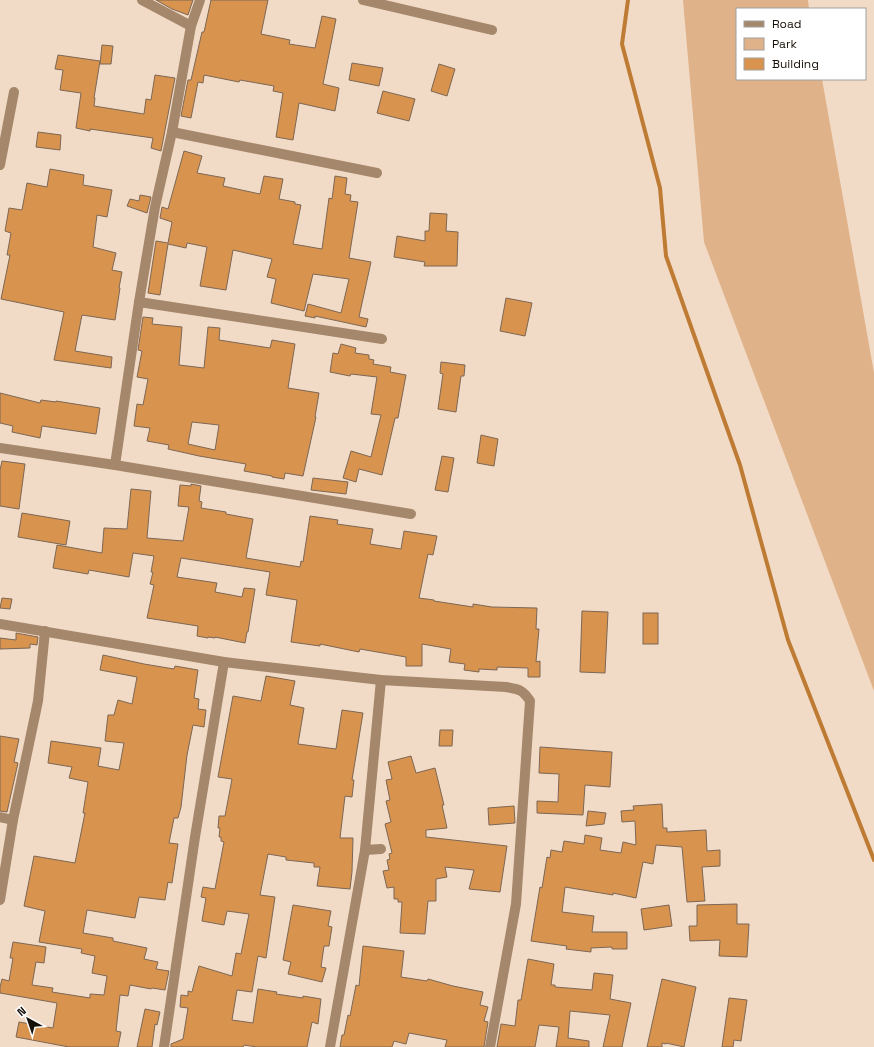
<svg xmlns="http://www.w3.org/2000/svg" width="874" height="1047" viewBox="0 0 874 1047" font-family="'Space Grotesk',sans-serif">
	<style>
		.green { fill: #dfb289 }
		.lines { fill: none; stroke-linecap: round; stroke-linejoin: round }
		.stream { stroke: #be7b34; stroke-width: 4 }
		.building { fill: #d8934e; stroke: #7c6755; fill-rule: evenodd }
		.minor { stroke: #a5876b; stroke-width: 10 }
	</style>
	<rect width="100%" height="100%" fill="#f2dbc6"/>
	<polygon class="green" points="683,0 808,0 809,9 737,9 737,79 822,79 874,373 874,691 704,242"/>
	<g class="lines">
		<polyline class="stream" points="628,0 622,44 660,188 666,256 740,465 788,640 874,860"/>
	</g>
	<g class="building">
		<polygon points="156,0 193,0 188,15 172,9"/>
		<polygon points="211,0 268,0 261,34 290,40 289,44 315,48 322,16 336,19 323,84 339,88 335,111 299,103 293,140 276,137 283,93 273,91 274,86 240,80 239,82 204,75 203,83 198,82 191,118 181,116 188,80 191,80 202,32 204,32"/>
		<polygon points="102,45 113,46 111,64 100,64"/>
		<polygon points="58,55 100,61 94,98 95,98 94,106 144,114 146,99 151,100 155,75 175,78 161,151 151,148 153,138 90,129 90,131 76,128 81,93 60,90 63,70 55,69"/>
		<polygon points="352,63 383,68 379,86 349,80"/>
		<polygon points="439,64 455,69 447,96 431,91"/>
		<polygon points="383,91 415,99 409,121 377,113"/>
		<polygon points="38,132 61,135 60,150 36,147"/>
		<polygon points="184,151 202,156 197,173 225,178 223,186 260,194 264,176 283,179 279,199 295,202 295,204 301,205 293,244 322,249 329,198 332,199 335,176 347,178 345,194 351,195 350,201 358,202 349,258 371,262 359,317 368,319 366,327 315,316 315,318 305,316 308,304 341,313 349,279 313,274 304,311 271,303 276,279 267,277 272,259 233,250 226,290 200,286 207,247 187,243 186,248 168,244 160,295 148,293 156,241 168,243 172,222 160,218 162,207 168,209"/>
		<polygon points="50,169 84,175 83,185 112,190 107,217 97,215 93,247 116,253 112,270 122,272 119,288 120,288 115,320 82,315 75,351 112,357 111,368 54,360 64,312 1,299 10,255 7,255 11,233 5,231 9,208 22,210 27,183 47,187"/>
		<polygon points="140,195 151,197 147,213 127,206 130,199 139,201"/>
		<polygon points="430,213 447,214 446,231 458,232 457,266 424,266 425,262 394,257 397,236 425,241 425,231 429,231"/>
		<polygon points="506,298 532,303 525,336 500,331"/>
		<path d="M 143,317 L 153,318 L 152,324 L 182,327 L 179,365 L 204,368 L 208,327 L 220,328 L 219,340 L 270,348 L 272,340 L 295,344 L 288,388 L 319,393 L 315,417 L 316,417 L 303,476 L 285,473 L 284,479 L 272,477 L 272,476 L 244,471 L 246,464 L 199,456 L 168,449 L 169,445 L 147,441 L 150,428 L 134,426 L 137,404 L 143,405 L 148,379 L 137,377 L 142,351 L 138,350 ZM 192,422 L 219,425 L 215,450 L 188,444 Z"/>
		<polygon points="341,344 356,348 355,353 369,355 369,359 374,360 373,364 391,367 390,372 406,375 398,418 395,418 382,475 359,469 356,482 343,478 351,451 371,457 381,415 371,414 377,377 351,374 350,376 330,372 333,353 338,354"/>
		<polygon points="441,362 465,365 464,376 461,376 456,412 438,409 443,374 440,373"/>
		<polygon points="0,393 40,403 41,400 56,402 56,401 100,408 96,434 42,426 40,438 12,432 13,426 0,423"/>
		<polygon points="481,435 498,439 494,466 477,463"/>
		<polygon points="442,456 454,458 448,492 435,490"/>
		<polygon points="2,461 25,464 19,509 0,506 0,470"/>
		<polygon points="313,478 348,482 346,494 311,490"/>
		<polygon points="191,484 201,486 199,501 202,502 201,508 226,512 226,514 253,519 246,558 300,567 301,561 303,562 310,516 338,520 337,524 373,529 370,544 401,549 404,531 437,536 433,555 428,554 419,598 434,600 434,601 473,607 473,604 492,607 537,608 536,629 539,629 536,662 540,661 540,677 528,677 528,668 497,667 497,670 479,669 479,672 464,670 465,664 449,662 451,649 422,644 422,666 406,666 406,657 360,649 359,652 320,644 320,646 291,642 297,600 266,595 270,572 181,558 177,577 217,583 215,592 242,597 244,588 255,589 248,632 247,632 245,643 215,637 215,638 208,637 208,638 197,636 198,626 147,618 154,585 150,584 153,572 151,572 154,556 133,553 129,577 89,570 88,574 53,568 57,545 102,553 104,528 127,529 131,489 151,491 147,538 183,541 189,507 178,506 180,485 191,486"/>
		<polygon points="22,513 70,521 66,545 18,537"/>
		<polygon points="2,598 12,599 10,609 0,608"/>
		<polygon points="582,611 608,612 605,673 580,672"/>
		<rect x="643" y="613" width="15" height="31"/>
		<polygon points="16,633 38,637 37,645 30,644 30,648 0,649 0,638 16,640"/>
		<polygon points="103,655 144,664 174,669 175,666 198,670 194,698 199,699 198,709 206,710 204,727 193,725 187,755 181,807 178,818 174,818 169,843 178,844 172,883 168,882 165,900 139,897 135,918 87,910 83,933 113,938 113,941 147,948 144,959 158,962 156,969 169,971 165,990 152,988 151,989 130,985 128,996 120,995 116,1031 121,1032 118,1047 69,1047 16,1037 19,1022 53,1028 57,1003 0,993 0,987 2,979 9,981 13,958 10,958 13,942 46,947 44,963 36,962 32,985 53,988 52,992 90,998 90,994 104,995 107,976 92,973 95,956 81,953 82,949 39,942 45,911 24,906 34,856 75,863 85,813 83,813 88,782 69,778 72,767 48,763 51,741 101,748 98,766 119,770 124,743 105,741 108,715 114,715 118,700 132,704 137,677 100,670"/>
		<polygon points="266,676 295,681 290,705 304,708 298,744 336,749 342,710 363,713 352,780 354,780 352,797 345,796 340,838 353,838 352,872 350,889 317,886 320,867 314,867 314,863 286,860 286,857 268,854 260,895 275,897 266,958 258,956 252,992 237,990 232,1020 253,1023 258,989 277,992 276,994 303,998 303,996 321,999 318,1024 312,1022 307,1047 257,1047 244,1045 243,1047 171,1047 171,1044 183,1039 188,1008 180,1007 181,995 188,996 188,991 192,992 195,980 199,966 232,976 236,953 241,954 249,914 227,911 224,925 202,921 206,898 201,897 203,887 215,889 224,842 221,841 221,837 219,837 220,828 218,828 219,816 225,816 232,779 218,777 233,696 261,701"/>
		<polygon points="440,730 453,730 452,746 439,746"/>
		<polygon points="0,736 19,739 14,762 18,763 7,812 0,811"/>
		<polygon points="540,747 612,752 610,787 585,785 583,815 537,813 537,801 558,802 559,774 539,773"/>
		<polygon points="411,756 416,773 435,768 444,805 442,805 447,828 426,830 426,837 507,846 500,892 469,889 474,870 445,867 447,877 436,879 436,901 428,901 425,934 400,933 402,902 398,902 398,899 394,899 394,887 387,888 383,871 389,870 387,860 390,859 389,854 392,853 385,824 391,822 386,801 390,800 386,780 392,779 388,762"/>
		<polygon points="662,804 663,828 667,828 667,832 706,830 707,851 720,850 720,866 702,867 705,901 687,902 682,847 656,845 653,864 643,862 636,898 613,893 613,895 565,887 562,912 594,916 592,932 627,932 627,949 612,949 612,947 591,948 591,952 566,949 567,946 531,941 540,887 542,888 547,857 550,858 551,850 562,852 564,841 584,844 585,835 602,838 600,850 621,853 623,842 636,845 635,821 622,822 621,811 634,810 633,806"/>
		<polygon points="514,806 515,823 489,825 488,808"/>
		<polygon points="588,811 606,813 604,824 586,826"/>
		<polygon points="737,904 737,924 749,924 747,957 719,956 720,940 690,941 689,926 697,926 697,905"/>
		<polygon points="293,905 331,911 328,926 332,927 329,946 324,946 321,967 326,968 322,982 288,974 291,962 283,960"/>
		<polygon points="669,905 672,926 644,930 641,909"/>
		<polygon points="363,946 404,951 401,977 427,981 428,979 453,986 483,992 480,1005 488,1007 484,1021 488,1022 484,1047 445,1047 447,1040 409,1033 406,1044 394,1041 392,1047 340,1047 342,1035 344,1035 348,1015 350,1016 356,985 359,986"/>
		<polygon points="528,959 554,964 551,985 555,985 555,987 592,990 594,973 613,975 610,999 631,1003 622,1047 603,1047 610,1015 570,1011 568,1038 589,1041 589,1047 556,1047 559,1027 539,1025 535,1047 497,1047 501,1024 515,1026 518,1000 521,1000"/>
		<polygon points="662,979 696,987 684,1047 666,1043 666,1044 662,1043 662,1047 647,1047"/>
		<polygon points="729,998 747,1000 741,1041 734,1040 733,1047 722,1047"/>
		<polygon points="145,1009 160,1012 157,1025 155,1024 152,1047 137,1047"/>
	</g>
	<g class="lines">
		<g class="minor">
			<polyline points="142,0 191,26"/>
			<polyline points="363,0 492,30"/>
			<polyline points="172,132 377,173"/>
			<polyline points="0,165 14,92"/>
			<polyline points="139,302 382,339"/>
			<polyline points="0,448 115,465 411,514"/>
			<polyline points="115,465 139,302 155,207 172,132 191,26 200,0"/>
			<path d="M 0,624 L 224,662 L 381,680 L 506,687 C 519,689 523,690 530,701 L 516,904 L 490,1047"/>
			<polyline points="0,817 13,820"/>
			<polyline points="365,850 381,849"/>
			<polyline points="0,900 13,820 38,701 45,631"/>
			<polyline points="164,1047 195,837 224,662"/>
			<polyline points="330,1047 365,850 381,680"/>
		</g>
	</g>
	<rect x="736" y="8" width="130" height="72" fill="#ffffff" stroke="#a29f9c"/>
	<rect x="744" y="21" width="20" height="6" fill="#a5876b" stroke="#a29f9c"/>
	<text x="772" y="28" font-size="12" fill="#171008">Road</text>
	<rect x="744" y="38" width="20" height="12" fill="#dfb289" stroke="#a29f9c"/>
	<text x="772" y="48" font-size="12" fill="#171008">Park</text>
	<rect x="744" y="58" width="20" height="12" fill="#d8934e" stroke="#a29f9c"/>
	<text x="772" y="68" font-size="12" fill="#171008">Building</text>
	<g transform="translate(28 1019) rotate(320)" stroke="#ffffff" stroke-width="3" paint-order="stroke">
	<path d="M0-3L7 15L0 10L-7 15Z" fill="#171008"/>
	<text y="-6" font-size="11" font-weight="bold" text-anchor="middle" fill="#171008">N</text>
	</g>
</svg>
